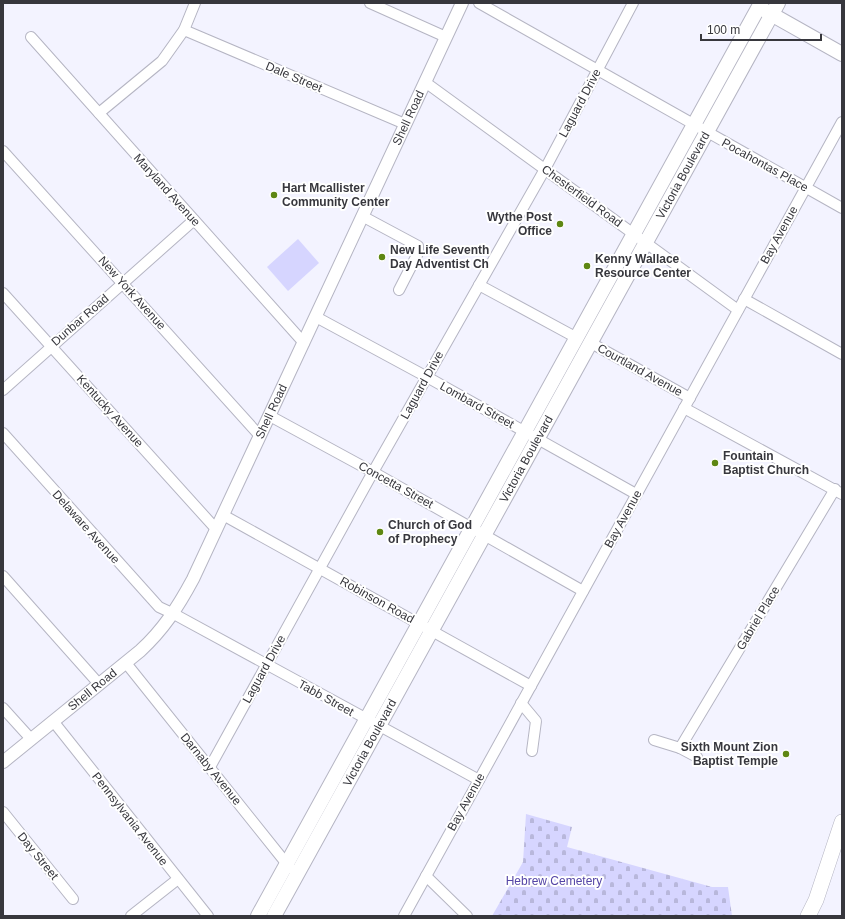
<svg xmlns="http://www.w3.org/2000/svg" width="845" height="919" viewBox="0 0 845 919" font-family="Helvetica,sans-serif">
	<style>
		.green { fill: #d6d5ff }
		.cemetery { fill: url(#cemetery-stones) }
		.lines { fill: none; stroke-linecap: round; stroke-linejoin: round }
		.minor-casing { stroke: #b5b5c3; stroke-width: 12 }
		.tertiary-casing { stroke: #b5b5c3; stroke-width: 14 }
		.secondary-casing { stroke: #b5b5c3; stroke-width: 16 }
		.primary-casing { stroke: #b5b5c3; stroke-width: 16 }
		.minor { stroke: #fff; stroke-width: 10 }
		.tertiary { stroke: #fff; stroke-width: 12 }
		.secondary { stroke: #fff; stroke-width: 14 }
		.primary { stroke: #fff; stroke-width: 15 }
		.poi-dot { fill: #5e8712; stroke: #fff; stroke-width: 1.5 }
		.labels { text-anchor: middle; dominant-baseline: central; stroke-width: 4; stroke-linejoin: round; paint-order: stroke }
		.street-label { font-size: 12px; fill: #37373d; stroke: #fff }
		.poi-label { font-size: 12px; font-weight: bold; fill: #37373d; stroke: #fff; text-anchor: start }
		.park-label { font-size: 12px; fill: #5445a6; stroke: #fff }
	</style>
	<defs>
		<pattern id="cemetery-stones" width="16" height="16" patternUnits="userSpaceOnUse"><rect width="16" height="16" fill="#d6d5ff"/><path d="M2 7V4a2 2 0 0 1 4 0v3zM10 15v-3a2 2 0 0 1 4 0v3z" fill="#b8b7db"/></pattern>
	</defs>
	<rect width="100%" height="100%" fill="#f3f3ff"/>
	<polygon class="green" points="298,239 319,263 288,291 267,267"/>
	<polygon class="cemetery" points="526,814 572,827 567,847 712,887 728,887 732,916 492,916 523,862"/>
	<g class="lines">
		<defs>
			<g id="minor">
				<polyline points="370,3 446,37"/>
				<polyline points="479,3 842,208"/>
				<polyline points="184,30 405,124"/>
				<polyline points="31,37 304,343"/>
				<polyline points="425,82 738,310"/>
				<polyline points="99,113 162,61 184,30 195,3"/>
				<polyline points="3,151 260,436"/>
				<polyline points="362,216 418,246 418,253 399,290"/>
				<polyline points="479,285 577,338"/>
				<polyline points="3,293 216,529"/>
				<polyline points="744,299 842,354"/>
				<polyline points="316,317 427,377 636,494"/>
				<polyline points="591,343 690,398"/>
				<polyline points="3,390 194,220"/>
				<polyline points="684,408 842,494"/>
				<polyline points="270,416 373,472 583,591"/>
				<polyline points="3,433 159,607 174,614 479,780"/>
				<polyline points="223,515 531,686"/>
				<polyline points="3,576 99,684"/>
				<polyline points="126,663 290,868"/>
				<polyline points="521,703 536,721 532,751"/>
				<polyline points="3,708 31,739"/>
				<polyline points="53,721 208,916"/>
				<polyline points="654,740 680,748 697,757"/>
				<polyline points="680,748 835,489"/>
				<polyline points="210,767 373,472 545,169 633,3"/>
				<polyline points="3,812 73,899"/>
				<polyline points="426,876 467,916"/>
				<polyline points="131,916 178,879"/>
				<polyline points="404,916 842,122"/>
			</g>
			<g id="tertiary">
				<path id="s1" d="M 3,762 L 140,651 C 163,630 178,607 193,579 L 462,3"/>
			</g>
			<g id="secondary">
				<polyline points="764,10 842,54"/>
				<polyline points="258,916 761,3"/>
				<path id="s2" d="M 274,916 L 778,3"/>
			</g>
			<polyline id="primary" points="808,916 816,900 842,822"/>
		</defs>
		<use href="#minor" class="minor-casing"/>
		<use href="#tertiary" class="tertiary-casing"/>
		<use href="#secondary" class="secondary-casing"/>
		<use href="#primary" class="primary-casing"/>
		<use href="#minor" class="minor"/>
		<use href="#tertiary" class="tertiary"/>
		<use href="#secondary" class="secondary"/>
		<use href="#primary" class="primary"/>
	</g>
	<g class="poi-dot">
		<circle cx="274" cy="195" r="4"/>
		<circle cx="560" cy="224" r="4"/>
		<circle cx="382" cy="257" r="4"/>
		<circle cx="587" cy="266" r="4"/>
		<circle cx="715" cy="463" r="4"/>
		<circle cx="380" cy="532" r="4"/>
		<circle cx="786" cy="754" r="4"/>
	</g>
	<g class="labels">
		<g class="street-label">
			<text transform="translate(294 77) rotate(23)">Dale Street</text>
			<text transform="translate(580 103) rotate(-62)">Laguard Drive</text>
			<text stroke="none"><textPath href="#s1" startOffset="775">Shell Road</textPath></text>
			<text transform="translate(765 165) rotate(29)">Pocahontas Place</text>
			<text stroke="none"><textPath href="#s2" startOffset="846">Victoria Boulevard</textPath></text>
			<text transform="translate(167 190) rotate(48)">Maryland Avenue</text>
			<text transform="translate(582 196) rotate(36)">Chesterfield Road</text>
			<text transform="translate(779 235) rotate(-61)">Bay Avenue</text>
			<text transform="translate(132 293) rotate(48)">New York Avenue</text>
			<text transform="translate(80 320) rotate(-41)">Dunbar Road</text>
			<text transform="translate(640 370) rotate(29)">Courtland Avenue</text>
			<text transform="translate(422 385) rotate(-61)">Laguard Drive</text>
			<text transform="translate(477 405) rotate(29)">Lombard Street</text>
			<text transform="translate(110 411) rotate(48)">Kentucky Avenue</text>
			<text stroke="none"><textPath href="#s1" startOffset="451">Shell Road</textPath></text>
			<text stroke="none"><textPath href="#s2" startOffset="522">Victoria Boulevard</textPath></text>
			<text transform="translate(396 485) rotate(29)">Concetta Street</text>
			<text transform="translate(623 519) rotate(-61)">Bay Avenue</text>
			<text transform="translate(86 527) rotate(48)">Delaware Avenue</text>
			<text transform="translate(377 600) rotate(29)">Robinson Road</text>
			<text transform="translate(758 618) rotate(-59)">Gabriel Place</text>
			<text transform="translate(264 669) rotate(-61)">Laguard Drive</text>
			<text stroke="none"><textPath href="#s1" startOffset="115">Shell Road</textPath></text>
			<text transform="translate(326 698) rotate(29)">Tabb Street</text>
			<text stroke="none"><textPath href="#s2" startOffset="198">Victoria Boulevard</textPath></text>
			<text transform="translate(211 769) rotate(51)">Darnaby Avenue</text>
			<text transform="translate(466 802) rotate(-61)">Bay Avenue</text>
			<text transform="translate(130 819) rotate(52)">Pennsylvania Avenue</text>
			<text transform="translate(38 856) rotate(51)">Day Street</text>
		</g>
		<g class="poi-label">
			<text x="282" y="188">Hart Mcallister<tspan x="282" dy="14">Community Center</tspan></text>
			<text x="552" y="217" text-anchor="end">Wythe Post<tspan x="552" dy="14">Office</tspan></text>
			<text x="390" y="250">New Life Seventh<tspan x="390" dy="14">Day Adventist Ch</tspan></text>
			<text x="595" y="259">Kenny Wallace<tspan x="595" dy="14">Resource Center</tspan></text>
			<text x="723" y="456">Fountain<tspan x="723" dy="14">Baptist Church</tspan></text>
			<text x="388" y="525">Church of God<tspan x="388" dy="14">of Prophecy</tspan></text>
			<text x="778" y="747" text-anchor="end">Sixth Mount Zion<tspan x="778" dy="14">Baptist Temple</tspan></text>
		</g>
		<g class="park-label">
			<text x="554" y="881">Hebrew Cemetery</text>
		</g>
	</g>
	<rect width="845" height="919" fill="none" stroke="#37373d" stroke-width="8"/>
	<path d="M701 34v6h120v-6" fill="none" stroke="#37373d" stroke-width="2"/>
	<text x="707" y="34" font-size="12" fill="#37373d" stroke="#ffffff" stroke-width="3" paint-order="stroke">100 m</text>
</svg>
